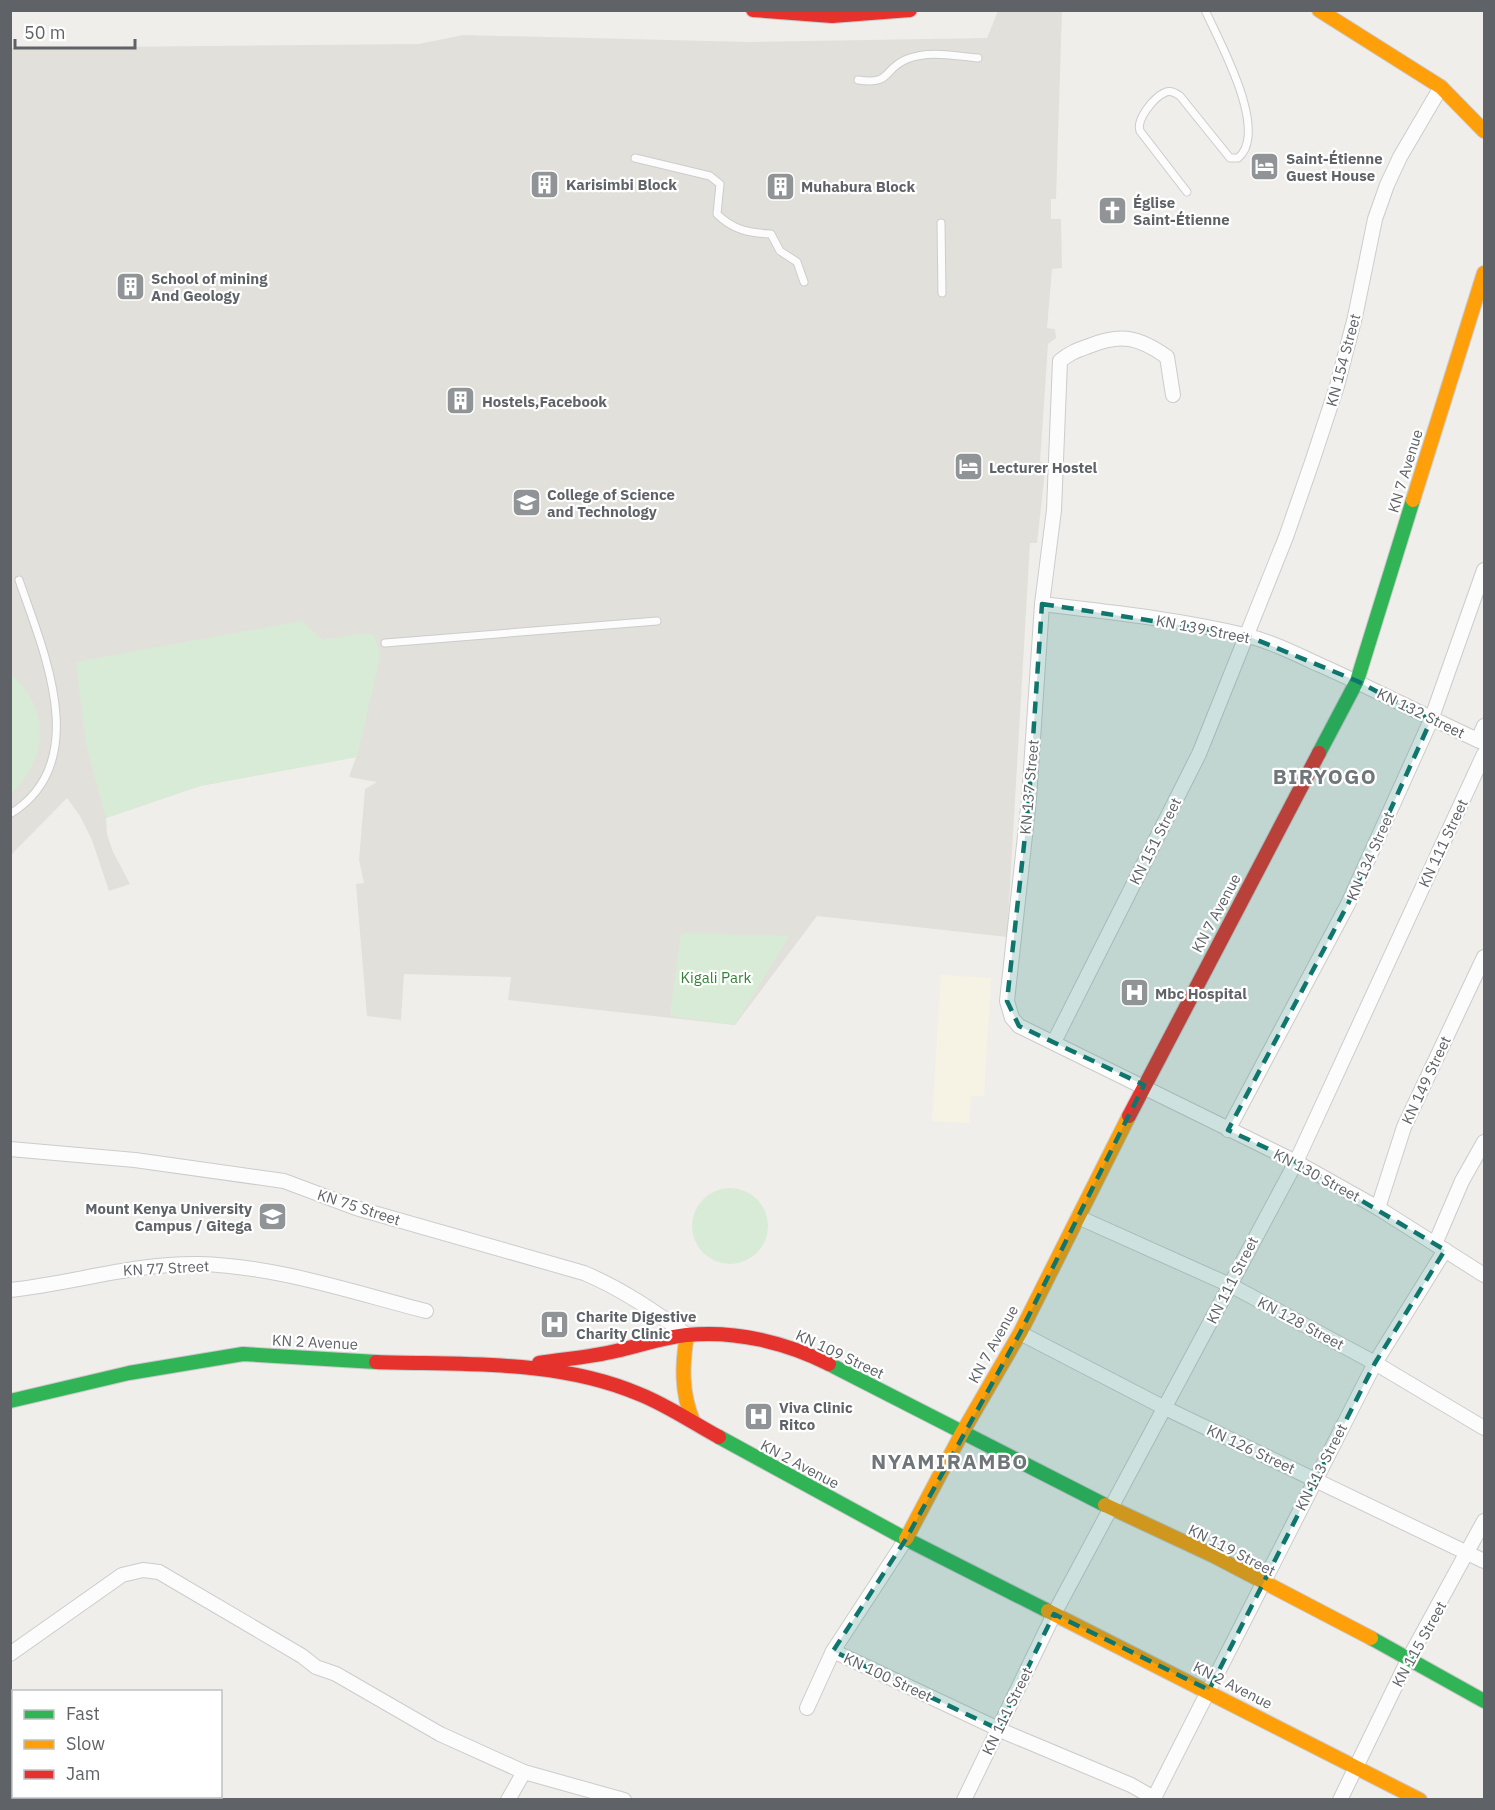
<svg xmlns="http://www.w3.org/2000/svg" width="1495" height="1810" viewBox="0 0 1495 1810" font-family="'IBM Plex Sans',sans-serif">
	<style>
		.commercial { fill: #f7f3e4 }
		.education { fill: #e2e0da }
		.green { fill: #d8ebd6 }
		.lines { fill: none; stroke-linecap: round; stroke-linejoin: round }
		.lane-casing { stroke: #cbcccc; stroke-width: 9 }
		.street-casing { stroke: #cbcccc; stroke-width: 16 }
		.fast-casing { stroke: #cacacb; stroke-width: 16 }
		.slow-casing { stroke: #cacacb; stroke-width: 16 }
		.jam-casing { stroke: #cacacb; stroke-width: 16 }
		.lane { stroke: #fdfcfc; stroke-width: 7 }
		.street { stroke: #fdfcfc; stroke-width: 14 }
		.fast { stroke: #30b455; stroke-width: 14 }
		.slow { stroke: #ff9f0a; stroke-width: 14 }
		.jam { stroke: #e5322d; stroke-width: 14 }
		.marked { fill: #0f766e; fill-opacity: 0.2; stroke: #0f766e; stroke-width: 4.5; stroke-dasharray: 12 8; stroke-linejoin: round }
		.labels { text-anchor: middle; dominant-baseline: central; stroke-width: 4.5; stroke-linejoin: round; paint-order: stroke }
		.poi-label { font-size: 15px; font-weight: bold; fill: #5f6368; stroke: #fff; text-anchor: start }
		.street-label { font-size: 15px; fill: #5f6368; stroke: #fff }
		.park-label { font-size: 15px; fill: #348238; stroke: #fff }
		.district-label { font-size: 21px; font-weight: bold; letter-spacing: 1.5px; fill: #70757a; stroke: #fff }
	</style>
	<rect width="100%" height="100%" fill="#efeeea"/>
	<polygon class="commercial" points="941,975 991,978 984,1096 971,1096 969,1123 932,1121"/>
	<polygon class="education" points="998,11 1062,11 1056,199 1051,199 1051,219 1061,219 1062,268 1052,269 1047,328 1055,329 1056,338 1048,344 1040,462 1046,463 1037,543 1030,543 1007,937 817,916 735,1025 508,1000 511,977 404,974 401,1020 367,1016 356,884 364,883 359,860 365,789 377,782 349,777 356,757 200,786 106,818 107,834 113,852 130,884 109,891 92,840 80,816 67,798 11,855 11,48 419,44 463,35 748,42 987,38"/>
	<g class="green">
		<polygon points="302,621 323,640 368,633 374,636 380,653 379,661 357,757 200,786 106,818 86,744 76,662"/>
		<path d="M 11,674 C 50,709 49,757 11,794 Z"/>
		<polygon points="681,933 789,936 735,1025 670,1016"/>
		<circle cx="730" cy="1226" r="38"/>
	</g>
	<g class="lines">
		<defs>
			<g id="lane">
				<path d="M 858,80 C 893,85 882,69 907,59 C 930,50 954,56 978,58"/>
				<path d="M 635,158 L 710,176 L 720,184 L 717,214 C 733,230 749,233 771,234 L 780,251 L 797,262 L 804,282"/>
				<path d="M 1187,192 L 1140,131 C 1136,119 1154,97 1166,92 C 1171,90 1176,93 1180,96 L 1230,158 L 1238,158 C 1270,132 1219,41 1205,10"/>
				<polyline points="941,223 942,293"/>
				<polyline points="385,643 657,621"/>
				<path d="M 10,814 C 94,763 43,650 19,580"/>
			</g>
			<g id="street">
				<path d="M 1173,395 L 1167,357 C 1139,337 1121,333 1089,346 C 1078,350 1069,353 1060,361 L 1054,510 L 1042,604 L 1029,799 L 1007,1001 L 1012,1018 L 1019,1026 L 1296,1162 L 1378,1208 L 1484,1275"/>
				<path d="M 1042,604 C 1109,612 1179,619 1244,635 C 1270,641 1296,654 1320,665 C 1376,690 1429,718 1484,743"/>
				<polyline points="1478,740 1484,726"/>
				<polyline points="1054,1042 1199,754 1286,537 1312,462 1337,386 1355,317 1375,219 1387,185 1400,157 1441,87"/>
				<polyline points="1228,1130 1348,904 1431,720 1484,570"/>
				<path d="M 10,1149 L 135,1160 L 284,1181 L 356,1208 L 584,1273 C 622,1289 654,1311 687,1335"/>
				<polyline points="1378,1208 1404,1127 1484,957"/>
				<polyline points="1078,1217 1232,1286 1375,1363 1484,1428"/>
				<polyline points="1435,1244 1462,1181 1484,1142"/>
				<path d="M 10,1290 C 74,1283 135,1263 199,1264 C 276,1266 352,1292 426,1311"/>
				<polyline points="1020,1333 1163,1407 1484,1561"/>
				<polyline points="906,1539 833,1651 1007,1733 1131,1785 1154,1798"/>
				<polyline points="10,1654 122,1575 143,1570 159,1572 302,1656 316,1667 336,1674 440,1734 524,1772 624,1800"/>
				<polyline points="807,1708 833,1651"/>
				<polyline points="508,1800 524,1772"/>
				<polyline points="964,1800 1054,1614 1296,1162 1484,754"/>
				<polyline points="1156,1800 1154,1798 1375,1363 1445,1250"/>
				<polyline points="1340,1800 1409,1658 1484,1521"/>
			</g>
			<g id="fast">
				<polyline points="1319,753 1357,681 1413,500"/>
				<polyline points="829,1364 1105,1505"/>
				<polyline points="10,1401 129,1373 243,1354 376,1362"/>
				<polyline points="719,1437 906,1539 1048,1611"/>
				<polyline points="1371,1638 1484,1701"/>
			</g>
			<g id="slow">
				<polyline points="1319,10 1441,87 1484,131"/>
				<polyline points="1413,500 1484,273"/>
				<path d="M 687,1335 C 682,1365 681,1392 693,1421"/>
				<polyline points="1105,1505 1214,1556 1371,1638"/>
				<polyline points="906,1539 962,1433 1020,1333 1129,1116"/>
				<polyline points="1048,1611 1420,1800"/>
			</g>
			<g id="jam">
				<polyline points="753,10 832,16 910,10"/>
				<polyline points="1129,1116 1319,753"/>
				<path d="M 376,1362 C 463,1365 557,1359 639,1394 C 667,1405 693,1423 719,1437"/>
				<path d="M 539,1363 C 565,1359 591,1357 616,1351 C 639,1346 664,1337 687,1335 C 736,1330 787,1343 829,1364"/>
			</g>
		</defs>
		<use href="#lane" class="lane-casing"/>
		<use href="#street" class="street-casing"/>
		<use href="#fast" class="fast-casing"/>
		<use href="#slow" class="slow-casing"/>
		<use href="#jam" class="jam-casing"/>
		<use href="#lane" class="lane"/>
		<use href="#street" class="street"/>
		<use href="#fast" class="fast"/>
		<use href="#slow" class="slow"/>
		<use href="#jam" class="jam"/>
	</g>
	<path class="marked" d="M 1042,604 L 1245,635 L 1357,681 L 1431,720 L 1348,904 L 1228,1130 L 1296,1162 L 1445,1250 L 1375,1363 L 1209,1690 L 1054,1614 L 998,1729 L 833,1651 L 906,1539 L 1020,1333 L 1144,1085 L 1019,1026 L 1007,1001 L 1029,799 Z"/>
	<defs>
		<symbol id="hotel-square" viewBox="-11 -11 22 22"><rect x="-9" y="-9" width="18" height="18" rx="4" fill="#919496" stroke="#fff"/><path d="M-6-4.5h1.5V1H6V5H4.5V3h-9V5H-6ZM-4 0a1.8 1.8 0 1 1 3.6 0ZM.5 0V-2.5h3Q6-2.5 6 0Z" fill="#fff"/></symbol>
		<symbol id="building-square" viewBox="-11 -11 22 22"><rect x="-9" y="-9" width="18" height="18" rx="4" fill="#919496" stroke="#fff"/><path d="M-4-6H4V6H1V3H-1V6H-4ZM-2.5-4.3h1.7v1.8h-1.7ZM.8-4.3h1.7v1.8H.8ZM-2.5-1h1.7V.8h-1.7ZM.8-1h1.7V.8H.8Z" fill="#fff"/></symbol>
		<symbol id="church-square" viewBox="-11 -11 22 22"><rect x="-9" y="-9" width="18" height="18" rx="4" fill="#919496" stroke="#fff"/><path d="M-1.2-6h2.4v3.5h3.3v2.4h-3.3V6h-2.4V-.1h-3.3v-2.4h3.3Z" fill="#fff"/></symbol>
		<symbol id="university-square" viewBox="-11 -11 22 22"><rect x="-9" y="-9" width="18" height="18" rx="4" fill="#919496" stroke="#fff"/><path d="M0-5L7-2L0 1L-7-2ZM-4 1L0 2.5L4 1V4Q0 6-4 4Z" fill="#fff"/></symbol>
		<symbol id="hospital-square" viewBox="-11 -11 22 22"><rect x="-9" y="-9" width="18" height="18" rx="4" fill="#919496" stroke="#fff"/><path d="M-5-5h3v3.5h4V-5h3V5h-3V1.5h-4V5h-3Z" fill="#fff"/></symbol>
		<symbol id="school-square" viewBox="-11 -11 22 22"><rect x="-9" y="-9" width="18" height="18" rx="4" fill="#919496" stroke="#fff"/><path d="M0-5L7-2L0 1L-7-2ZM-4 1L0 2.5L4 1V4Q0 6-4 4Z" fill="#fff"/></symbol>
	</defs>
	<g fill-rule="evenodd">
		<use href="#hotel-square" x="1248" y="150" width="33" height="33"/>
		<use href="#building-square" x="528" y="168" width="33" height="33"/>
		<use href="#building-square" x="764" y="170" width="33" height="33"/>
		<use href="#church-square" x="1096" y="194" width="33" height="33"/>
		<use href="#building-square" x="114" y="270" width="33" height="33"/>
		<use href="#building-square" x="444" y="384" width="33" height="33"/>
		<use href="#hotel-square" x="952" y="450" width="33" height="33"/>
		<use href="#university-square" x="510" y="486" width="33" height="33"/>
		<use href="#hospital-square" x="1118" y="976" width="33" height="33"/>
		<use href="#school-square" x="256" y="1200" width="33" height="33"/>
		<use href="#hospital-square" x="538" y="1308" width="33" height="33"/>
		<use href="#hospital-square" x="742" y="1400" width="33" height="33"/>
	</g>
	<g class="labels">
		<g class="poi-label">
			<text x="1286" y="158">Saint-Étienne<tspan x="1286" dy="17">Guest House</tspan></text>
			<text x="566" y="184">Karisimbi Block</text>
			<text x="801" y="186">Muhabura Block</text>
			<text x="1133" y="202">Église<tspan x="1133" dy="17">Saint-Étienne</tspan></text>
			<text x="151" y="278">School of mining<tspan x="151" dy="17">And Geology</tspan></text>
			<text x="482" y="401">Hostels,Facebook</text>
			<text x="989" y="467">Lecturer Hostel</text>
			<text x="547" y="494">College of Science<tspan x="547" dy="17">and Technology</tspan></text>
			<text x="1155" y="993">Mbc Hospital</text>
			<text x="252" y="1208" text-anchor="end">Mount Kenya University<tspan x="252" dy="17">Campus / Gitega</tspan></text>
			<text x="576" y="1316">Charite Digestive<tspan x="576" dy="17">Charity Clinic</tspan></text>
			<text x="779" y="1407">Viva Clinic<tspan x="779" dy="17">Ritco</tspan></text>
		</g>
		<g class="street-label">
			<text transform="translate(1343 360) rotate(-75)">KN 154 Street</text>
			<text transform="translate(1405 471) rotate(-73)">KN 7 Avenue</text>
			<text transform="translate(1203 629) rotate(11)">KN 139 Street</text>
			<text transform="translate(1421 713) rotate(26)">KN 132 Street</text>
			<text transform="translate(1029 787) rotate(-85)">KN 137 Street</text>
			<text transform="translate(1155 841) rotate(-63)">KN 151 Street</text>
			<text transform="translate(1443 843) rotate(-65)">KN 111 Street</text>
			<text transform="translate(1370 856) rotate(-66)">KN 134 Street</text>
			<text transform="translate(1216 913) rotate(-62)">KN 7 Avenue</text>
			<text transform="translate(1426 1080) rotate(-65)">KN 149 Street</text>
			<text transform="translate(1317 1175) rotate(28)">KN 130 Street</text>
			<text transform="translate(359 1207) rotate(18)">KN 75 Street</text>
			<text transform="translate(166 1268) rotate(-3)">KN 77 Street</text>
			<text transform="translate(1232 1280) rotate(-63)">KN 111 Street</text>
			<text transform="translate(1301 1323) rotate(28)">KN 128 Street</text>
			<text transform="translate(315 1342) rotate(3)">KN 2 Avenue</text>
			<text transform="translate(993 1344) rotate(-61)">KN 7 Avenue</text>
			<text transform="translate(840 1354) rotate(25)">KN 109 Street</text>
			<text transform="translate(1251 1449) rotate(25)">KN 126 Street</text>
			<text transform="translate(800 1464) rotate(28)">KN 2 Avenue</text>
			<text transform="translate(1321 1467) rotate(-63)">KN 113 Street</text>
			<text transform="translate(1232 1550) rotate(27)">KN 119 Street</text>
			<text transform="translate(1419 1644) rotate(-61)">KN 115 Street</text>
			<text transform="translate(888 1677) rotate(25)">KN 100 Street</text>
			<text transform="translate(1233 1685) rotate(27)">KN 2 Avenue</text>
			<text transform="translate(1007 1711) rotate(-64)">KN 111 Street</text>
		</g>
		<g class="park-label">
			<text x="716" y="977">Kigali Park</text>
		</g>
		<g class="district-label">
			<text x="1325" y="776">BIRYOGO</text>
			<text x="950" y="1461">NYAMIRAMBO</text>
		</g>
	</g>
	<rect width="1495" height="1810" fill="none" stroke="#5f6368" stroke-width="24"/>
	<rect x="12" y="1690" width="210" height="108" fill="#ffffff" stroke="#bfc1c3" stroke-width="1.5"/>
	<rect x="24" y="1710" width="30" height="9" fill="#30b455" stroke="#bfc1c3" stroke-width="1.5"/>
	<text x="66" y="1720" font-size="18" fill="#5f6368">Fast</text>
	<rect x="24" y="1740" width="30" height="9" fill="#ff9f0a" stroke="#bfc1c3" stroke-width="1.5"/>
	<text x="66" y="1750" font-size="18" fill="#5f6368">Slow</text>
	<rect x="24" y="1770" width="30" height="9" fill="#e5322d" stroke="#bfc1c3" stroke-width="1.5"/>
	<text x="66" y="1780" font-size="18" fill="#5f6368">Jam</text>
	<path d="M15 39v9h120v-9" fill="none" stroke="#5f6368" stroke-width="3"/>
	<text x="24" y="39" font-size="18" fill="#5f6368" stroke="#ffffff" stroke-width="4.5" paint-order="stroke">50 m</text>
</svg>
